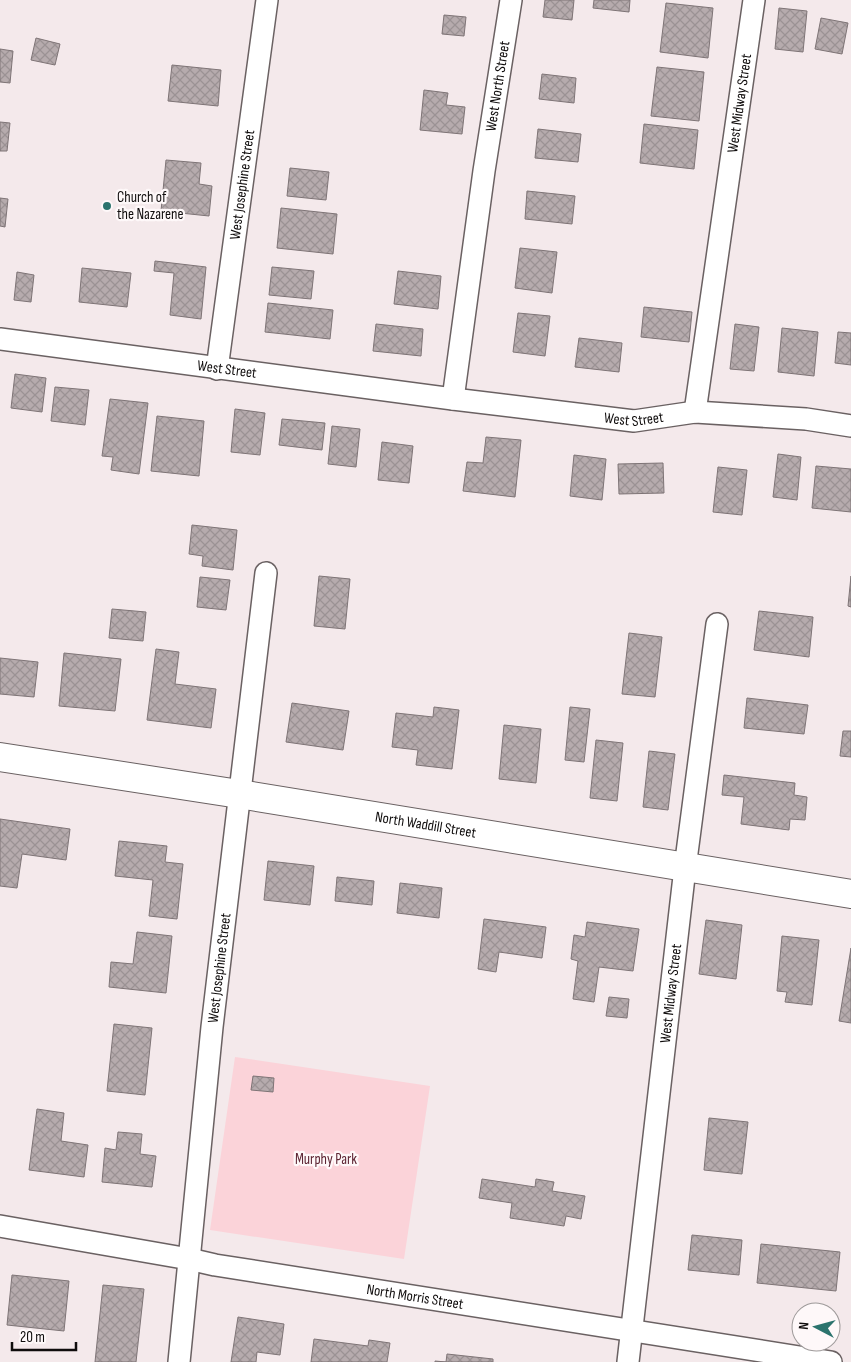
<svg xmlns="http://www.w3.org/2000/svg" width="851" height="1362" viewBox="0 0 851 1362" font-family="'Sofia Sans Condensed',sans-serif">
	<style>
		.park { fill: #fbd3d9 }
		.building { fill: url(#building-cross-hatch); stroke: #7e7476 }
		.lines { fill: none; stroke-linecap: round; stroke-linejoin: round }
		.street-casing { stroke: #6a6162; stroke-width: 24 }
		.secondary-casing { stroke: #6a6162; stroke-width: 30 }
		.street { stroke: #fff; stroke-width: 21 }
		.secondary { stroke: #fff; stroke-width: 28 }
		.poi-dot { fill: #2b736d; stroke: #fef8f9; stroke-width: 2 }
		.labels { text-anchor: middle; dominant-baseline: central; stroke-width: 4.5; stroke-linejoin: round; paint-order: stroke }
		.street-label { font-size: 15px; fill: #0f0c0c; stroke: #fef8f9 }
		.poi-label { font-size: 15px; fill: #0f0c0c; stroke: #fef8f9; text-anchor: start }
		.park-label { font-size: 15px; fill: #5e2634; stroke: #fef8f9 }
	</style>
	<defs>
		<pattern id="building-cross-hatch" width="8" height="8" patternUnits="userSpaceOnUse" patternTransform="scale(1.25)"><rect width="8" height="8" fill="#b6abad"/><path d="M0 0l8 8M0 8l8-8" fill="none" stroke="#9b9294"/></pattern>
	</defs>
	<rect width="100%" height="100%" fill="#f4e9eb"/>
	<polygon class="park" points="235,1057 430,1086 404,1259 210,1230"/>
	<g class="building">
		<polygon points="545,0 574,0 572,20 543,17"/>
		<polygon points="594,0 630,0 629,12 593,8"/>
		<polygon points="666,3 713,8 708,58 660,52"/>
		<polygon points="779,8 807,11 803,52 775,49"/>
		<polygon points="444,15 466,17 464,36 442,34"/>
		<polygon points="821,18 848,23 842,54 815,49"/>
		<polygon points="36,38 60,44 55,65 31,60"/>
		<polygon points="0,49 13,51 10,83 0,82"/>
		<polygon points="172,65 221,70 218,106 168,101"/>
		<polygon points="657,67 704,72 699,121 651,116"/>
		<polygon points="542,74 576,78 574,103 539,99"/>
		<polygon points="424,90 448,93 446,105 465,107 462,134 420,130"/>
		<polygon points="0,122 10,123 7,151 0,151"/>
		<polygon points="644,124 698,130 694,169 640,163"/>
		<polygon points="538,129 581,134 578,162 535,158"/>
		<polygon points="166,160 201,163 199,184 212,186 209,216 161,211"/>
		<polygon points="290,168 329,172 326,200 287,196"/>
		<polygon points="527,191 575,196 572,224 525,219"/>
		<polygon points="0,198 8,199 5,227 0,226"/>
		<polygon points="281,208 337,214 333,254 277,248"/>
		<polygon points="520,248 557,252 552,293 515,288"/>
		<polygon points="155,261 206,267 201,319 170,315 174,273 154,271"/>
		<polygon points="272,267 314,271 311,299 269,295"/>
		<polygon points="82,268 131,273 127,307 79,302"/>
		<polygon points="398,271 441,276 438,309 394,304"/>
		<polygon points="17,272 34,275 31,302 14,300"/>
		<polygon points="268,303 333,310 330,339 265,332"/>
		<polygon points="644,307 692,312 689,342 641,337"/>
		<polygon points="518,313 550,316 545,356 513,352"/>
		<polygon points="376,324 423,329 421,356 373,351"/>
		<polygon points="735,324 759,327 754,371 730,369"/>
		<polygon points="782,328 818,332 814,376 778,372"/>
		<polygon points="838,332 851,333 851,365 835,363"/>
		<polygon points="579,338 622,343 619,372 575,367"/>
		<polygon points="15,374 46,378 42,412 11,408"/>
		<polygon points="55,387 89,390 85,425 51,421"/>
		<polygon points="110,399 148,403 139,474 111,470 113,457 102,456"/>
		<polygon points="235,409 265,413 260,455 231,452"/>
		<polygon points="157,416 204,421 199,476 151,471"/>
		<polygon points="282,419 325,423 322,450 279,445"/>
		<polygon points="332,426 360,429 356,467 328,464"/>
		<polygon points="486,437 521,440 515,497 463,491 467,462 483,463"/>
		<polygon points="382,442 413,446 409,483 378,480"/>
		<polygon points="778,454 801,457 797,500 773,497"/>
		<polygon points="574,455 606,459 602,500 570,496"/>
		<polygon points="663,463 664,493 619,494 618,464"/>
		<polygon points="816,466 851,469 851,512 812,508"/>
		<polygon points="718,467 747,470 742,515 713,512"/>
		<polygon points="192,525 237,530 233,570 202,566 203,556 189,554"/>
		<polygon points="319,576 350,579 345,629 314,626"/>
		<polygon points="851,576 851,607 848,606"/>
		<polygon points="200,577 230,580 226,610 197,607"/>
		<polygon points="112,609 146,612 143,641 109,638"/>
		<polygon points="759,611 813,617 809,657 754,650"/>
		<polygon points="629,633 662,637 655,697 622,694"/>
		<polygon points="156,649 179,652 175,684 216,689 211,728 147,720"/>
		<polygon points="64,653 121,659 115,711 59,706"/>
		<polygon points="0,658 38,662 34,697 0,694"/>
		<polygon points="747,698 808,705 804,734 744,728"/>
		<polygon points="292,703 349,711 343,750 286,742"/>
		<polygon points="434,707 459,710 452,769 416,765 418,750 392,747 396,713 433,717"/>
		<polygon points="570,707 590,709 584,762 565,760"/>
		<polygon points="504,725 541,729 536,783 499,779"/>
		<polygon points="843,731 851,731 851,757 840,756"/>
		<polygon points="596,740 623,743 617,801 590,798"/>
		<polygon points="649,751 675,754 668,810 643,807"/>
		<polygon points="724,775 795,783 794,795 807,797 805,820 790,819 789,830 741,824 744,797 722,795"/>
		<polygon points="0,819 70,829 66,860 22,854 17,888 0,886"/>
		<polygon points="119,841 167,846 165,862 183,864 177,919 149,916 153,880 115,876"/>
		<polygon points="268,861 314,866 310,905 264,900"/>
		<polygon points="337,877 374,881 372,905 335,901"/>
		<polygon points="400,883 442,888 439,918 397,913"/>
		<polygon points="484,919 546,927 542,958 499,952 496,972 478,969"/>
		<polygon points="706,920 742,925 736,979 699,974"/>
		<polygon points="587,922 639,929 633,971 599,967 594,1002 573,999 578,961 571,959 574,935 585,937"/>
		<polygon points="137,932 172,936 166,993 109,987 111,962 133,964"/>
		<polygon points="782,936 819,940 812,1005 785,1002 787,992 777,991"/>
		<polygon points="851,948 851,1023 839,1021"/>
		<polygon points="609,997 629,999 627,1018 606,1016"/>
		<polygon points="114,1024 152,1028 145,1095 107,1091"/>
		<polygon points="253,1076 274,1078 273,1092 251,1090"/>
		<polygon points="37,1109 64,1113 61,1141 88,1145 84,1177 29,1170"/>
		<polygon points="709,1118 748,1122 742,1174 704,1170"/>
		<polygon points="118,1132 142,1134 140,1154 156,1156 152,1187 102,1182 105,1148 116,1150"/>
		<polygon points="482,1179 535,1187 536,1179 554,1182 552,1191 585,1196 581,1219 566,1216 564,1226 510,1218 512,1203 479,1198"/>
		<polygon points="692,1235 742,1240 739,1275 688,1270"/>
		<polygon points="761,1244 840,1252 836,1291 757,1283"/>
		<polygon points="12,1275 69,1281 64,1331 7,1325"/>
		<polygon points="103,1285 144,1289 136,1362 95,1362"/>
		<polygon points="238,1317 284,1324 280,1355 257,1352 256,1362 231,1362"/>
		<polygon points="314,1339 368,1346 369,1340 390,1343 387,1362 311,1362"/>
		<polygon points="447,1354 493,1359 493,1362 435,1362 435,1361 446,1362"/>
	</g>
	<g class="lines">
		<defs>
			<g id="street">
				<path id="s1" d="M 0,339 L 453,399 L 634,421 L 695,412 L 806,419 L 851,426"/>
				<path id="s2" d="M 217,369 L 267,0"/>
				<path id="s3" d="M 453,399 L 484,171 L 511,0"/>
				<path id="s4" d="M 695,412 L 754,0"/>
				<path id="s5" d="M 0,1226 L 189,1259 L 215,1265 L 831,1362"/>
				<path id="s6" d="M 179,1362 L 212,1027 L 266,573"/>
				<path id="s7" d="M 628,1362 L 685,868 L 717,624"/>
			</g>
			<g id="secondary">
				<path id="s8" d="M 0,757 L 239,794 L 851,894"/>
			</g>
		</defs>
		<use href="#street" class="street-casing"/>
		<use href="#secondary" class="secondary-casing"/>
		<use href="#street" class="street"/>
		<use href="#secondary" class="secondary"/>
	</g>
	<circle class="poi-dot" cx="107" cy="206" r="5"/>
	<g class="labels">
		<g class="street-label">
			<text stroke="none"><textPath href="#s3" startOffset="316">West North Street</textPath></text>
			<text stroke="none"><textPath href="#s4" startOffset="312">West Midway Street</textPath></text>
			<text stroke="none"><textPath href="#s2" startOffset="186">West Josephine Street</textPath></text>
			<text stroke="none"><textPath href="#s1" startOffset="229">West Street</textPath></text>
			<text stroke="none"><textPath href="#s1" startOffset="639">West Street</textPath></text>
			<text stroke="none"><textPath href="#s8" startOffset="431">North Waddill Street</textPath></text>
			<text stroke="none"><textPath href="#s6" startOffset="396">West Josephine Street</textPath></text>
			<text stroke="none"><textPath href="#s7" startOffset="371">West Midway Street</textPath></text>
			<text stroke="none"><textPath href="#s5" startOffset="421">North Morris Street</textPath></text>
		</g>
		<g class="poi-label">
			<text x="117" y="197">Church of<tspan x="117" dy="17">the Nazarene</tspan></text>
		</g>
		<g class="park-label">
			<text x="326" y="1159">Murphy Park</text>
		</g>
	</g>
	<g transform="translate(816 1327) rotate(276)"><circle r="24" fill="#fef8f9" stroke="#9e9a9a"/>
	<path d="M0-4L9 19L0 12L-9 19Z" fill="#2b736d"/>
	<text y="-8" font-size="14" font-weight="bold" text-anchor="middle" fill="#0f0c0c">N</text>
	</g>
	<path d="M12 1342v8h64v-8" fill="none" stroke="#0f0c0c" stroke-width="2.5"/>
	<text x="20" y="1342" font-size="15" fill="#0f0c0c" stroke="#fef8f9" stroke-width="4" paint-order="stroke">20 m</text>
</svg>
